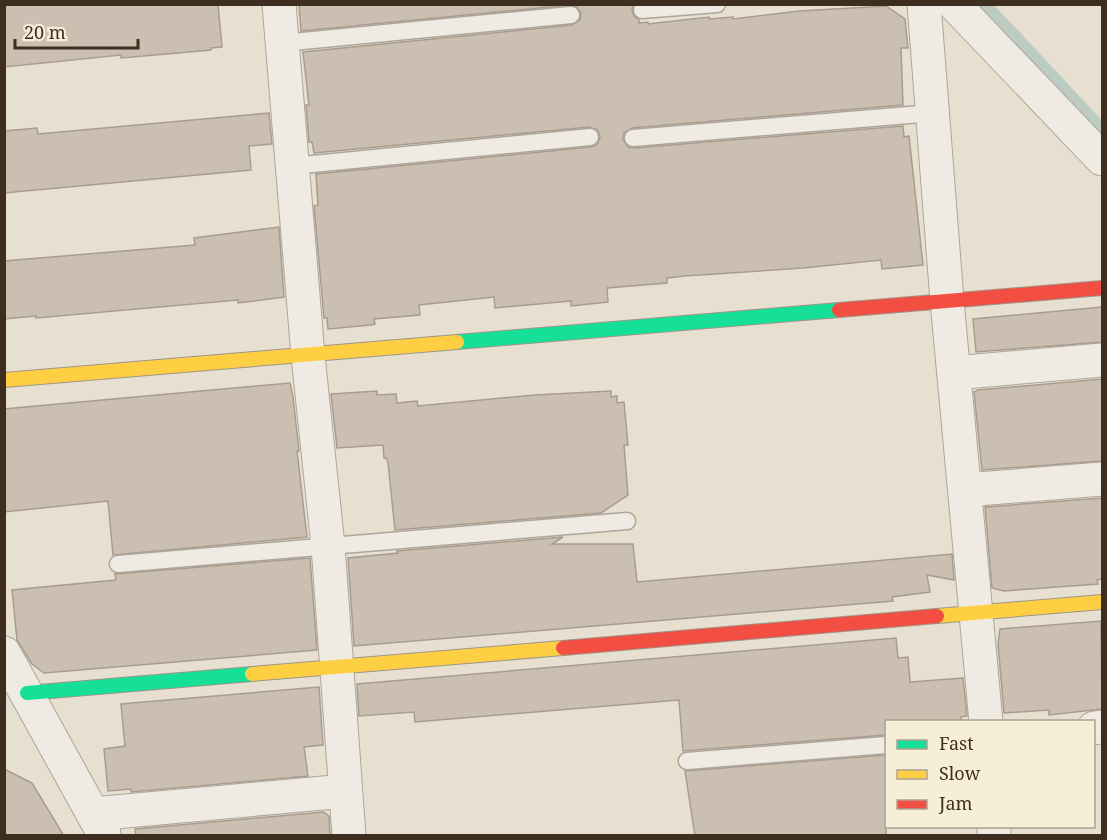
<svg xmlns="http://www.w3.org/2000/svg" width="1107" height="840" viewBox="0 0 1107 840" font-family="'Noto Serif',serif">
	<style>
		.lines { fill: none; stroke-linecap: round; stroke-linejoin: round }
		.stream { stroke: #bcccc2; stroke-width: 12 }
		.building { fill: #cbbfb2; stroke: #a89c90; stroke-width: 1.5 }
		.lane-casing { stroke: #ada599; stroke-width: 19 }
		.street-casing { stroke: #ada599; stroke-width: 35 }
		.fast-casing { stroke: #9c958a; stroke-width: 16 }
		.slow-casing { stroke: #9c958a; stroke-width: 16 }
		.jam-casing { stroke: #9c958a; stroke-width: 16 }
		.lane { stroke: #efebe3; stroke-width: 16 }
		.street { stroke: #efebe3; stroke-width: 33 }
		.fast { stroke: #16e098; stroke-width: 14 }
		.slow { stroke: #ffcf43; stroke-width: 14 }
		.jam { stroke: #f24e42; stroke-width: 14 }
	</style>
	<rect width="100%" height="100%" fill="#e7e0d1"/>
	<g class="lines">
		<polyline class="stream" points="985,4 1102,129"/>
	</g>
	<g class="building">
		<polygon points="4,4 218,4 222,47 211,48 211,50 178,53 121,58 121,55 4,67"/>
		<polygon points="299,4 633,4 632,10 634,16 639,20 639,23 648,22 648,24 709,17 709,19 733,17 733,19 799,11 886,6 905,19 908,48 901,48 903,105 632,128 624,133 623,139 628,147 634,148 903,126 904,137 909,136 923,265 882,269 881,260 803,268 685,276 667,278 667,283 607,288 608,302 571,306 571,301 495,308 494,297 419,305 420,315 374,319 375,324 371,325 328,329 327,318 324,318 314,206 318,205 316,174 591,147 597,145 600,137 598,130 589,127 314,153 312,142 309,142 306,105 309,105 303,52 572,25 580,20 581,13 576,6 570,5 301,31"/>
		<polygon points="269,113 272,144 249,146 251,170 4,193 4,131 37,128 38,134"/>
		<polygon points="279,227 284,297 238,303 238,300 36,318 36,316 4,319 4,261 195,245 194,238"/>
		<polygon points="1102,307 1102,342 976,352 973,319"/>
		<polygon points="1102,379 1102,461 982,470 974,392 978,390"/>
		<polygon points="290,383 293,397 299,451 297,451 307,537 113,555 108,501 4,512 4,409"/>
		<polygon points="377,391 377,395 396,394 397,403 417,401 418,406 535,395 611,391 611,397 617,396 617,403 624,402 628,445 624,445 628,495 601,513 395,530 388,463 386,458 384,458 383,445 337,448 331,394"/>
		<polygon points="1102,498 1102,579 1097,580 1098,584 1004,591 992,588 985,507"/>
		<polygon points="563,537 552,544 633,544 637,582 952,554 954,580 927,575 930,592 892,597 893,601 354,646 348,558 398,553 397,551"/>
		<polygon points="310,558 317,650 44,673 32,664 17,640 12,590 116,580 115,574"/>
		<polygon points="1101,621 1102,709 1049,715 1049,710 1004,713 998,644 1000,629"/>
		<polygon points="896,638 898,658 908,657 910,682 963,678 967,716 961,717 961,722 886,722 886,735 683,751 679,700 415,722 414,712 359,716 357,684"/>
		<polygon points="319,687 323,745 304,747 308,776 131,792 131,789 108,791 104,749 125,746 121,704"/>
		<polygon points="886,755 886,836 695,836 685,771"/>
		<polygon points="4,769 32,783 64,836 4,836"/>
		<polygon points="324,812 329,816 330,836 136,836 135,829"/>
	</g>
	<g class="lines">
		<defs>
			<g id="lane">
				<polyline points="642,10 717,4"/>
				<polyline points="282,43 571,15"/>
				<polyline points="633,138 933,113"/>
				<polyline points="292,166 590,137"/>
				<polyline points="118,564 627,521"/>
				<polyline points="687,761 886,745"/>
			</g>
			<g id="street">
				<polyline points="279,4 308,356 328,546 349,836"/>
				<polyline points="924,4 947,301 986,722"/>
				<polyline points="954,4 1102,159"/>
				<polyline points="954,373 1102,360"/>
				<polyline points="965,490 1102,479"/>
				<polyline points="4,653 104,834"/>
				<polyline points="1094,728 1102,727"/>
				<polyline points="93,814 345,791"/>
				<polyline points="994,826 994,836"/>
			</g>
			<g id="fast">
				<polyline points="457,342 839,310"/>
				<polyline points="27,693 252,674"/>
			</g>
			<g id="slow">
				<polyline points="4,380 457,342"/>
				<polyline points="937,616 1102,602"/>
				<polyline points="252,674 563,648"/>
			</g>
			<g id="jam">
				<polyline points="839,310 1102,288"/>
				<polyline points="563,648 937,616"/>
			</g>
		</defs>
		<use href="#lane" class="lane-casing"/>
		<use href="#street" class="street-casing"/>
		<use href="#fast" class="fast-casing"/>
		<use href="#slow" class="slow-casing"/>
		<use href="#jam" class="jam-casing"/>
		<use href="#lane" class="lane"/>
		<use href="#street" class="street"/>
		<use href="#fast" class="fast"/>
		<use href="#slow" class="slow"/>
		<use href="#jam" class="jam"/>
	</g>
	<rect width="1107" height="840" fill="none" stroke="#3d2e20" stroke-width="12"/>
	<rect x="885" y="720" width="210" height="108" fill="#f7eed8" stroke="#ada18e" stroke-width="1.5"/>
	<rect x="897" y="740" width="30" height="9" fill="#16e098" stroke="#ada18e" stroke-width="1.5"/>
	<text x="939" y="750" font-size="18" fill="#3d2e20">Fast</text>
	<rect x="897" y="770" width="30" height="9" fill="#ffcf43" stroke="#ada18e" stroke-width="1.5"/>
	<text x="939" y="780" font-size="18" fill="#3d2e20">Slow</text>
	<rect x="897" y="800" width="30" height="9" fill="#f24e42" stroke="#ada18e" stroke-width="1.5"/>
	<text x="939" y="810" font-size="18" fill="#3d2e20">Jam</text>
	<path d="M15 39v9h123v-9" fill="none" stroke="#3d2e20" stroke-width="3"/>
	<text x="24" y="39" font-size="18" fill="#3d2e20" stroke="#f7eed8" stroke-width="4.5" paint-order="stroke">20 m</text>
</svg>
